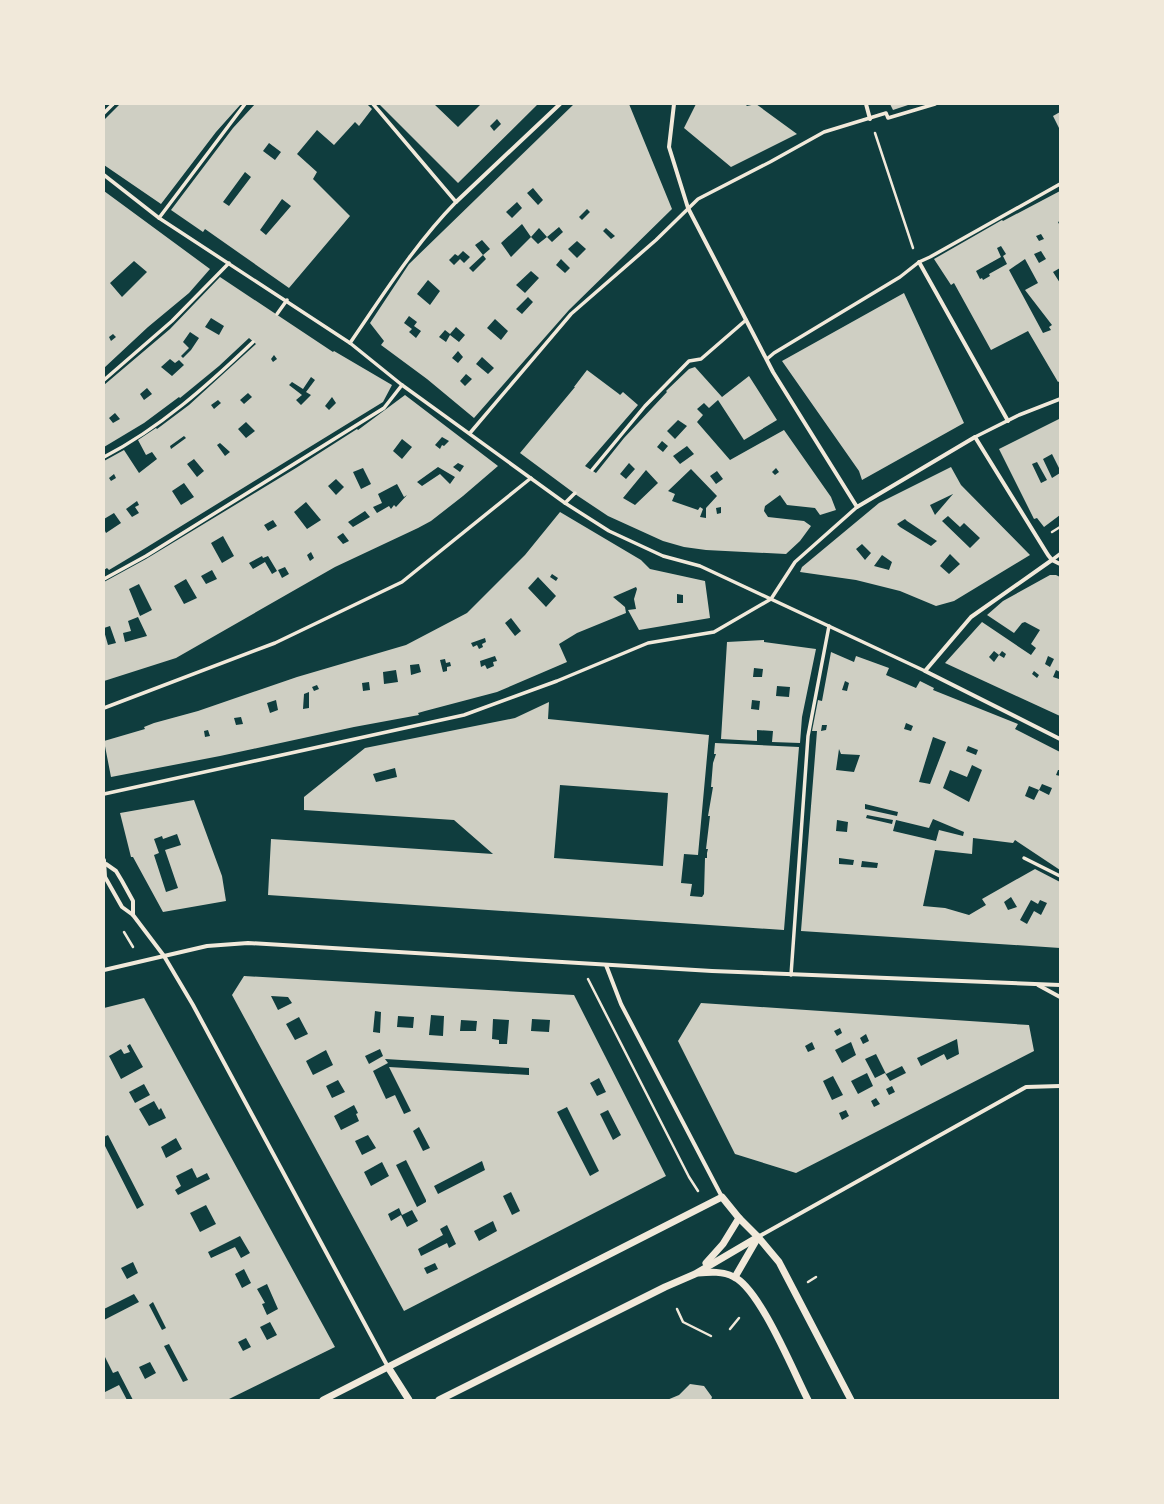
<svg xmlns="http://www.w3.org/2000/svg" width="1164" height="1504" viewBox="0 0 1164 1504" font-family="Figtree,sans-serif">
	<style>
		.building { fill: #cfcfc3; fill-rule: evenodd }
		.lines { fill: none; stroke-linecap: round; stroke-linejoin: round }
		.path { stroke: #f1e9da; stroke-width: 2.5 }
		.pedestrian { stroke: #f1e9da; stroke-width: 3.5 }
		.minor { stroke: #f1e9da; stroke-width: 4 }
		.tertiary { stroke: #f1e9da; stroke-width: 7 }
	</style>
	<rect width="100%" height="100%" fill="#0f3d3e"/>
	<g class="building">
		<polygon points="120,104 241,104 216,132 161,204 104,165 104,120"/>
		<path d="M 255,104 L 367,104 L 372,109 L 359,126 L 355,122 L 334,145 L 317,130 L 297,154 L 317,172 L 313,179 L 350,216 L 289,288 L 205,229 L 203,232 L 171,210 L 233,128 ZM 269,143 L 281,152 L 275,160 L 263,151 ZM 245,172 L 251,177 L 229,206 L 223,202 ZM 282,199 L 291,206 L 266,235 L 260,230 Z"/>
		<path d="M 379,104 L 434,104 L 458,127 L 481,104 L 538,104 L 458,183 ZM 497,119 L 501,124 L 494,131 L 490,126 Z"/>
		<path d="M 574,104 L 629,104 L 672,209 L 569,310 L 474,418 L 427,379 L 381,345 L 384,341 L 370,323 L 409,264 ZM 533,188 L 543,200 L 538,205 L 527,193 ZM 517,202 L 522,208 L 512,218 L 506,212 ZM 587,209 L 590,212 L 582,220 L 579,217 ZM 522,224 L 531,237 L 539,228 L 547,237 L 559,227 L 563,232 L 552,242 L 547,237 L 538,244 L 531,237 L 511,257 L 501,243 ZM 606,228 L 615,236 L 611,239 L 603,231 ZM 482,240 L 490,249 L 483,255 L 486,259 L 473,272 L 469,268 L 483,255 L 475,245 ZM 577,241 L 586,249 L 577,258 L 568,249 ZM 463,251 L 470,257 L 464,263 L 460,259 L 454,265 L 449,260 L 455,254 L 458,256 ZM 561,259 L 570,268 L 565,273 L 556,265 ZM 531,271 L 539,278 L 525,293 L 516,285 ZM 428,280 L 440,291 L 430,305 L 417,294 ZM 528,297 L 533,302 L 522,314 L 516,309 ZM 409,316 L 417,322 L 414,326 L 421,331 L 416,338 L 409,332 L 412,329 L 404,323 ZM 495,319 L 508,331 L 501,340 L 487,328 ZM 456,327 L 465,335 L 459,342 L 450,335 L 446,342 L 439,337 L 445,330 L 450,334 ZM 458,351 L 463,357 L 458,363 L 452,358 ZM 482,357 L 494,368 L 488,374 L 476,364 ZM 466,374 L 472,379 L 465,386 L 460,381 Z"/>
		<polygon points="696,104 745,104 747,106 756,104 797,134 731,167 684,128"/>
		<polygon points="890,104 911,104 893,110"/>
		<polygon points="1060,112 1060,130 1053,116"/>
		<path d="M 104,191 L 210,269 L 189,293 L 148,327 L 104,368 ZM 134,261 L 147,272 L 122,297 L 110,283 ZM 113,334 L 116,337 L 111,341 L 109,337 Z"/>
		<path d="M 1060,191 L 1060,221 L 1058,222 L 1060,226 L 1060,268 L 1053,272 L 1060,283 L 1060,381 L 1058,382 L 1028,331 L 991,350 L 954,283 L 951,285 L 934,259 L 1002,220 L 1003,221 ZM 1041,234 L 1044,239 L 1039,241 L 1036,236 ZM 1001,246 L 1006,254 L 1003,256 L 1007,264 L 989,274 L 990,276 L 983,280 L 982,278 L 980,279 L 976,271 L 1001,257 L 997,248 ZM 1041,251 L 1046,259 L 1039,263 L 1034,254 ZM 1025,259 L 1038,283 L 1025,290 L 1052,325 L 1049,327 L 1051,330 L 1043,333 L 1009,270 Z"/>
		<path d="M 220,277 L 333,352 L 334,351 L 392,385 L 383,402 L 139,552 L 109,570 L 107,568 L 104,570 L 104,529 L 106,533 L 121,523 L 114,513 L 104,519 L 104,461 L 124,450 L 139,473 L 157,459 L 152,452 L 146,455 L 138,440 L 156,428 L 157,429 L 189,405 L 256,344 L 249,338 L 219,366 L 180,398 L 179,397 L 144,423 L 104,447 L 104,385 L 170,329 ZM 211,318 L 224,326 L 219,335 L 205,327 ZM 190,332 L 199,338 L 191,350 L 183,358 L 181,356 L 189,348 L 183,342 ZM 274,355 L 277,359 L 273,362 L 271,359 ZM 170,359 L 175,363 L 179,360 L 184,365 L 172,376 L 161,367 ZM 311,377 L 315,380 L 306,392 L 311,395 L 301,405 L 296,400 L 302,395 L 289,385 L 292,382 L 303,389 ZM 147,388 L 152,394 L 144,400 L 140,394 ZM 248,393 L 252,397 L 244,404 L 240,400 ZM 332,397 L 336,403 L 329,410 L 325,406 ZM 218,400 L 221,403 L 214,409 L 211,405 ZM 115,413 L 120,419 L 113,423 L 109,418 ZM 246,422 L 255,431 L 246,438 L 238,429 ZM 184,436 L 186,438 L 171,449 L 170,446 ZM 220,443 L 230,452 L 225,456 L 217,445 ZM 194,459 L 204,471 L 197,477 L 187,464 ZM 114,474 L 116,478 L 111,481 L 109,478 ZM 184,483 L 194,497 L 181,505 L 172,491 ZM 137,501 L 139,505 L 135,507 L 139,513 L 132,517 L 126,509 Z"/>
		<polygon points="904,293 964,423 862,480 859,471 782,361"/>
		<path d="M 695,367 L 722,397 L 749,376 L 777,420 L 744,440 L 718,400 L 709,408 L 704,403 L 697,409 L 703,415 L 697,422 L 730,460 L 784,430 L 831,497 L 836,510 L 820,515 L 815,508 L 787,505 L 780,495 L 765,506 L 764,511 L 768,517 L 804,521 L 811,526 L 800,541 L 786,554 L 706,550 L 684,547 L 663,541 L 608,516 L 578,496 L 520,453 L 575,387 L 574,387 L 587,370 L 619,394 L 620,395 L 623,392 L 638,405 L 585,466 L 596,473 L 624,438 L 667,392 L 666,391 L 689,369 ZM 678,420 L 687,426 L 675,439 L 667,431 ZM 662,441 L 668,446 L 663,452 L 657,447 ZM 687,446 L 694,454 L 680,464 L 673,456 ZM 629,463 L 635,469 L 626,479 L 620,474 ZM 776,468 L 779,472 L 775,475 L 772,472 ZM 691,469 L 717,496 L 706,508 L 706,518 L 700,517 L 703,509 L 700,507 L 698,510 L 672,501 L 675,494 L 668,491 ZM 646,470 L 658,483 L 635,505 L 623,498 ZM 717,471 L 723,479 L 716,484 L 710,476 ZM 721,507 L 721,513 L 717,514 L 716,508 Z"/>
		<path d="M 405,395 L 498,466 L 463,496 L 431,521 L 418,528 L 335,567 L 176,658 L 104,681 L 104,631 L 108,645 L 116,643 L 110,626 L 104,628 L 104,582 L 146,559 L 296,468 L 357,429 L 358,430 ZM 442,437 L 449,441 L 444,446 L 442,445 L 440,449 L 435,445 ZM 402,439 L 412,447 L 402,459 L 393,451 ZM 458,463 L 464,466 L 460,472 L 453,467 ZM 438,467 L 455,477 L 450,484 L 440,474 L 422,486 L 417,482 ZM 363,468 L 371,484 L 361,489 L 353,472 ZM 336,479 L 344,487 L 336,495 L 328,486 ZM 397,484 L 404,497 L 407,495 L 396,507 L 394,505 L 391,509 L 389,506 L 377,513 L 373,507 L 382,503 L 378,494 ZM 306,502 L 321,520 L 307,529 L 294,512 ZM 365,511 L 370,517 L 353,527 L 348,522 ZM 273,520 L 277,526 L 268,531 L 264,525 ZM 343,533 L 349,541 L 343,544 L 337,537 ZM 223,536 L 234,556 L 222,563 L 211,543 ZM 311,552 L 314,558 L 310,561 L 307,555 ZM 262,556 L 263,558 L 268,556 L 277,571 L 272,574 L 265,562 L 253,569 L 249,563 ZM 285,567 L 289,574 L 282,578 L 278,570 ZM 212,570 L 217,579 L 206,584 L 201,576 ZM 186,579 L 197,598 L 184,604 L 174,586 ZM 139,584 L 152,610 L 140,616 L 129,589 ZM 138,617 L 147,636 L 125,642 L 123,633 L 131,631 L 128,621 Z"/>
		<path d="M 1059,419 L 1060,470 L 1052,454 L 1043,459 L 1052,478 L 1060,473 L 1060,515 L 1044,527 L 1037,518 L 1034,519 L 999,449 ZM 1037,462 L 1047,480 L 1041,483 L 1032,464 Z"/>
		<path d="M 951,467 L 961,485 L 1030,555 L 954,601 L 936,606 L 900,591 L 856,580 L 800,572 L 802,567 L 879,503 ZM 953,494 L 935,515 L 930,505 ZM 948,516 L 960,527 L 964,523 L 980,538 L 970,548 L 942,521 ZM 905,519 L 907,521 L 937,541 L 931,546 L 900,527 L 897,524 ZM 862,544 L 871,553 L 865,560 L 856,549 ZM 950,554 L 960,564 L 949,574 L 940,566 ZM 882,555 L 892,562 L 889,570 L 874,566 Z"/>
		<path d="M 560,512 L 641,560 L 650,569 L 705,581 L 710,618 L 639,630 L 628,610 L 636,609 L 634,599 L 637,589 L 636,587 L 613,597 L 625,607 L 626,613 L 577,633 L 559,644 L 567,662 L 497,692 L 425,711 L 418,713 L 419,715 L 354,727 L 220,756 L 111,777 L 104,741 L 145,729 L 144,727 L 154,723 L 198,711 L 297,677 L 406,645 L 467,613 L 525,555 ZM 552,574 L 558,578 L 556,581 L 550,577 ZM 538,577 L 556,596 L 546,607 L 528,588 ZM 677,594 L 683,595 L 683,603 L 677,603 ZM 511,618 L 521,631 L 515,636 L 505,623 ZM 485,638 L 486,642 L 482,644 L 483,647 L 479,649 L 477,645 L 473,647 L 471,643 ZM 495,656 L 497,661 L 493,662 L 494,666 L 487,669 L 485,665 L 481,667 L 480,661 ZM 445,659 L 446,663 L 450,662 L 451,666 L 447,667 L 447,671 L 443,672 L 440,660 ZM 419,664 L 421,672 L 411,675 L 410,665 ZM 396,670 L 398,682 L 384,684 L 383,672 ZM 369,682 L 370,690 L 363,691 L 362,683 ZM 317,685 L 319,689 L 314,691 L 312,687 ZM 309,692 L 309,708 L 303,709 L 304,694 ZM 276,700 L 278,710 L 270,713 L 267,703 ZM 241,717 L 243,724 L 236,725 L 234,718 ZM 208,730 L 210,736 L 205,737 L 204,731 Z"/>
		<path d="M 1050,575 L 1056,575 L 1060,577 L 1060,672 L 1056,670 L 1053,677 L 1059,679 L 1060,677 L 1060,716 L 945,663 L 982,622 L 1031,655 L 1036,648 L 1031,644 L 1040,630 L 1025,622 L 1022,623 L 1014,633 L 987,615 L 1003,601 ZM 994,651 L 999,655 L 994,662 L 989,657 ZM 1002,651 L 1006,654 L 1004,658 L 999,655 ZM 1048,656 L 1054,659 L 1050,667 L 1045,664 ZM 1034,671 L 1039,675 L 1037,678 L 1032,674 Z"/>
		<path d="M 764,640 L 764,642 L 816,649 L 802,717 L 800,743 L 772,742 L 773,731 L 757,730 L 757,741 L 721,739 L 727,642 ZM 754,668 L 763,669 L 762,677 L 753,677 ZM 777,686 L 790,687 L 789,697 L 776,696 ZM 752,700 L 760,701 L 759,710 L 751,709 Z"/>
		<path d="M 831,652 L 854,662 L 856,656 L 889,668 L 886,675 L 916,688 L 920,681 L 934,688 L 933,690 L 1018,724 L 1015,729 L 1060,752 L 1060,770 L 1058,770 L 1056,775 L 1060,776 L 1060,870 L 1015,840 L 1013,843 L 973,838 L 972,854 L 935,850 L 923,906 L 945,908 L 969,915 L 986,905 L 982,899 L 1035,869 L 1060,882 L 1060,948 L 801,931 L 817,731 L 812,731 L 818,700 L 822,701 ZM 845,681 L 849,683 L 847,691 L 842,690 ZM 906,723 L 913,726 L 911,731 L 904,729 ZM 822,725 L 827,725 L 826,730 L 821,731 ZM 933,737 L 946,742 L 930,784 L 919,782 ZM 968,746 L 978,750 L 976,755 L 966,751 ZM 839,749 L 841,754 L 860,755 L 854,772 L 836,770 ZM 972,765 L 982,770 L 969,802 L 943,788 L 950,770 L 967,777 ZM 1042,784 L 1052,788 L 1049,795 L 1039,790 ZM 1029,786 L 1039,790 L 1034,800 L 1025,796 ZM 865,804 L 898,812 L 897,816 L 865,809 ZM 867,815 L 893,820 L 892,824 L 866,818 ZM 933,819 L 964,832 L 963,836 L 939,830 L 936,841 L 893,831 L 896,820 L 929,828 ZM 837,820 L 848,822 L 847,832 L 836,831 ZM 839,858 L 854,860 L 853,865 L 839,864 ZM 862,861 L 878,863 L 877,868 L 861,867 ZM 1011,897 L 1017,907 L 1008,910 L 1004,902 ZM 1031,900 L 1038,904 L 1040,900 L 1047,903 L 1041,915 L 1034,911 L 1027,924 L 1020,920 Z"/>
		<path d="M 549,702 L 548,719 L 709,735 L 698,855 L 684,854 L 681,883 L 692,884 L 690,896 L 702,897 L 704,894 L 705,858 L 707,858 L 707,853 L 708,849 L 706,849 L 710,816 L 708,816 L 713,787 L 711,787 L 713,763 L 716,754 L 714,754 L 715,743 L 799,747 L 784,930 L 268,895 L 271,839 L 493,854 L 454,820 L 304,810 L 304,797 L 365,748 L 515,718 ZM 395,768 L 397,777 L 376,782 L 373,774 ZM 560,785 L 668,793 L 663,866 L 554,858 Z"/>
		<path d="M 194,800 L 222,876 L 226,901 L 163,912 L 133,857 L 131,857 L 120,813 ZM 177,834 L 181,845 L 165,850 L 178,888 L 166,892 L 154,855 L 159,853 L 154,839 L 162,836 L 163,839 Z"/>
		<path d="M 244,976 L 574,995 L 666,1176 L 404,1311 L 232,995 ZM 271,996 L 288,997 L 292,1003 L 278,1010 ZM 375,1011 L 381,1012 L 380,1033 L 373,1032 ZM 431,1015 L 444,1016 L 443,1036 L 429,1035 ZM 398,1016 L 414,1017 L 413,1028 L 397,1027 ZM 299,1017 L 308,1034 L 295,1040 L 286,1024 ZM 493,1019 L 509,1020 L 507,1044 L 499,1044 L 499,1040 L 492,1039 ZM 532,1019 L 550,1020 L 549,1032 L 531,1031 ZM 461,1020 L 477,1021 L 476,1031 L 460,1031 ZM 380,1049 L 383,1056 L 369,1064 L 365,1056 ZM 326,1050 L 333,1065 L 313,1075 L 306,1061 ZM 385,1059 L 435,1062 L 529,1068 L 529,1075 L 389,1067 L 411,1111 L 404,1114 L 395,1095 L 386,1099 L 373,1071 L 388,1063 ZM 599,1078 L 606,1092 L 597,1096 L 590,1083 ZM 338,1080 L 345,1092 L 332,1098 L 326,1086 ZM 354,1105 L 358,1113 L 356,1114 L 359,1121 L 341,1130 L 334,1116 ZM 567,1107 L 599,1171 L 590,1176 L 557,1112 ZM 608,1110 L 621,1135 L 613,1140 L 600,1114 ZM 419,1127 L 430,1148 L 423,1151 L 413,1131 ZM 368,1135 L 376,1148 L 362,1155 L 355,1141 ZM 406,1160 L 426,1200 L 426,1202 L 417,1207 L 396,1165 ZM 482,1161 L 485,1170 L 438,1194 L 434,1186 ZM 382,1162 L 389,1176 L 371,1186 L 364,1172 ZM 511,1192 L 520,1211 L 512,1215 L 503,1196 ZM 399,1208 L 402,1215 L 412,1210 L 418,1221 L 407,1227 L 401,1215 L 391,1221 L 388,1214 ZM 493,1221 L 497,1231 L 479,1241 L 474,1231 ZM 447,1225 L 456,1244 L 449,1248 L 447,1243 L 421,1256 L 418,1249 L 443,1235 L 440,1229 ZM 435,1263 L 438,1269 L 427,1274 L 424,1268 Z"/>
		<path d="M 144,998 L 335,1347 L 227,1400 L 133,1400 L 118,1371 L 113,1373 L 104,1355 L 104,1320 L 139,1302 L 134,1294 L 104,1309 L 104,1144 L 137,1209 L 144,1205 L 108,1135 L 104,1137 L 104,1008 ZM 130,1044 L 143,1067 L 121,1079 L 109,1056 L 121,1049 L 124,1054 L 130,1052 L 127,1046 ZM 144,1084 L 150,1095 L 135,1103 L 129,1092 ZM 154,1101 L 159,1110 L 161,1108 L 166,1118 L 149,1126 L 139,1109 ZM 176,1138 L 182,1149 L 166,1158 L 161,1147 ZM 192,1168 L 197,1178 L 207,1173 L 210,1179 L 178,1195 L 175,1190 L 181,1186 L 176,1176 ZM 206,1205 L 216,1224 L 200,1232 L 190,1213 ZM 240,1236 L 250,1253 L 241,1258 L 235,1247 L 211,1258 L 208,1252 ZM 133,1262 L 138,1273 L 127,1279 L 121,1268 ZM 244,1269 L 251,1283 L 242,1288 L 235,1274 ZM 267,1284 L 278,1309 L 267,1315 L 262,1304 L 265,1303 L 257,1289 ZM 153,1302 L 166,1328 L 162,1330 L 149,1305 ZM 270,1322 L 277,1335 L 267,1340 L 260,1327 ZM 246,1338 L 251,1347 L 243,1351 L 238,1342 ZM 169,1344 L 188,1380 L 183,1382 L 164,1346 ZM 150,1362 L 156,1373 L 145,1379 L 139,1367 Z"/>
		<path d="M 701,1003 L 1029,1025 L 1034,1051 L 796,1173 L 735,1154 L 678,1041 ZM 840,1028 L 842,1033 L 837,1036 L 834,1031 ZM 866,1034 L 869,1041 L 863,1044 L 860,1038 ZM 957,1039 L 959,1054 L 947,1060 L 944,1054 L 921,1066 L 917,1058 ZM 812,1042 L 815,1049 L 808,1052 L 805,1046 ZM 851,1042 L 856,1055 L 842,1063 L 835,1050 ZM 876,1054 L 886,1074 L 902,1066 L 906,1073 L 890,1081 L 885,1073 L 875,1078 L 865,1059 ZM 867,1073 L 873,1086 L 858,1094 L 851,1081 ZM 833,1076 L 843,1095 L 832,1100 L 823,1081 ZM 892,1086 L 895,1092 L 889,1095 L 886,1089 ZM 876,1098 L 880,1104 L 874,1107 L 871,1101 ZM 846,1110 L 849,1116 L 842,1120 L 839,1113 Z"/>
		<polygon points="690,1384 704,1386 712,1397 711,1400 667,1400 679,1395"/>
		<polygon points="119,1385 127,1400 104,1400 104,1389 105,1392"/>
	</g>
	<g class="lines">
		<g class="path">
			<polyline points="875,133 913,248"/>
			<polyline points="1052,532 1060,527"/>
			<polyline points="124,932 133,947"/>
			<polyline points="588,979 689,1177 698,1191"/>
			<polyline points="808,1282 816,1277"/>
			<polyline points="677,1309 683,1322 711,1336"/>
			<polyline points="730,1329 739,1318"/>
		</g>
		<g class="pedestrian">
			<polyline points="104,113 113,104"/>
			<polyline points="104,175 159,218 350,343 402,385 565,503 609,531 663,556 700,566 925,671"/>
			<polyline points="159,218 245,104"/>
			<polyline points="277,314 287,300"/>
			<path d="M 350,343 C 383,295 415,244 456,202 L 373,104"/>
			<polyline points="767,359 774,353 900,277 919,262 930,257 1060,184"/>
			<polyline points="104,380 172,321 229,263"/>
			<polyline points="470,433 571,314 656,240 698,199 770,162 824,132 886,113 888,118 935,104"/>
			<polyline points="975,437 1019,415 1060,399"/>
			<path d="M 104,457 C 160,428 208,385 253,342"/>
			<polyline points="592,470 645,406 689,361 701,359 746,320"/>
			<polyline points="565,503 575,493"/>
			<polyline points="1052,560 1060,554"/>
			<polyline points="104,579 146,556 384,408 402,385"/>
			<polyline points="104,708 275,643 402,582 531,478"/>
			<polyline points="104,794 464,715 557,681 648,643 714,632 771,599 795,562 857,507"/>
			<polyline points="1024,858 1060,876"/>
			<polyline points="791,975 808,736 829,626"/>
		</g>
		<g class="minor">
			<polyline points="674,104 669,147 688,208 773,372 857,507 975,437 1048,555 1052,560 1060,564"/>
			<polyline points="866,104 870,119"/>
			<polyline points="456,202 560,104"/>
			<polyline points="919,262 1008,421"/>
			<polyline points="1052,560 971,617 925,671 1060,739"/>
			<polyline points="104,860 105,877 122,907 133,915 164,956 193,1005 388,1367"/>
			<polyline points="106,864 116,871 122,881 133,901 133,915"/>
			<polyline points="606,965 621,1004 722,1197"/>
			<polyline points="104,970 207,946 248,943 712,971 1060,985"/>
			<polyline points="1038,985 1060,997"/>
			<polyline points="758,1237 1026,1087 1060,1086"/>
		</g>
		<g class="tertiary">
			<polyline points="706,1263 723,1244 739,1218"/>
			<path d="M 698,1273 C 710,1272 723,1271 734,1277 C 760,1289 794,1373 808,1400"/>
			<polyline points="735,1277 757,1239"/>
			<polyline points="388,1367 409,1400"/>
			<polyline points="323,1400 722,1197 739,1218 758,1237 779,1262 851,1400"/>
			<polyline points="439,1400 665,1287 695,1274 758,1237"/>
		</g>
	</g>
	<rect width="1164" height="1504" fill="none" stroke="#f1e9da" stroke-width="210"/>
</svg>
